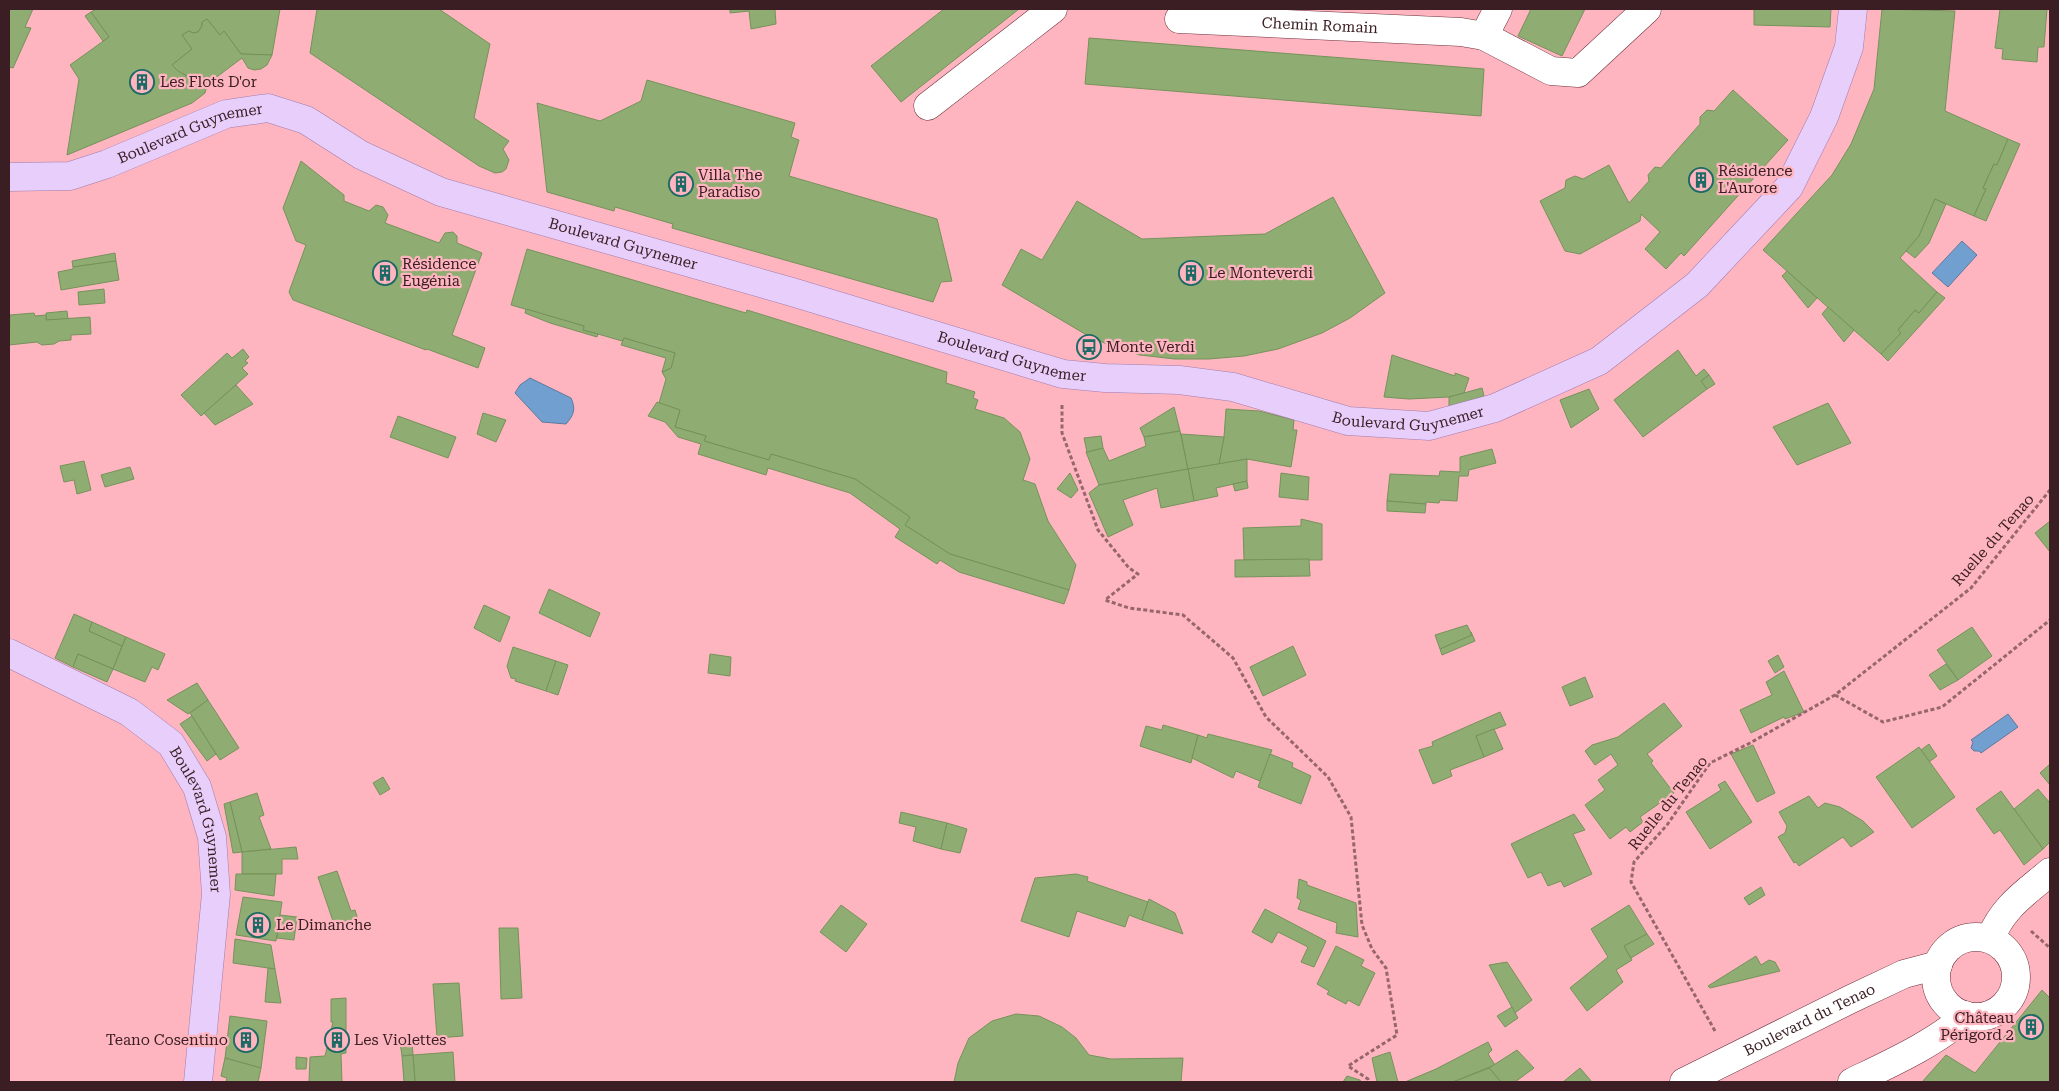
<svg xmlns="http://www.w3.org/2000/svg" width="2059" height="1091" viewBox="0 0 2059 1091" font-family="'Roboto Serif',serif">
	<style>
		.water { fill: #71a0d0; stroke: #60799c }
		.building { fill: #8fad72; stroke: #76925b }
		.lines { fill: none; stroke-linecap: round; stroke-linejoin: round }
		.minor-casing { stroke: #6d313c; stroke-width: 29 }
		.major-casing { stroke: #a17bad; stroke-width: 29 }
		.path { stroke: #97666d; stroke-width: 3; stroke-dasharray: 4 2.5; stroke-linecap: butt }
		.minor { stroke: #fff; stroke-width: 28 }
		.major { stroke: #e8cefb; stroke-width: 28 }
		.labels { text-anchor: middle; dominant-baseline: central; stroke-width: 4.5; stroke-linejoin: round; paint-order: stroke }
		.street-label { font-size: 15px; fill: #3a1e23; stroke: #feb5bf }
		.poi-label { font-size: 15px; fill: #3a1e23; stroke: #feb5bf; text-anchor: start }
	</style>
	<rect width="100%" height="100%" fill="#feb5bf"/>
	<g class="water">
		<polygon points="1962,241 1977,255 1948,287 1932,273"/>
		<path d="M 530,378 L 571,398 C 576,409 574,415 566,424 L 542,422 L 515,393 L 520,385 Z"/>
		<polygon points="2008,714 2018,727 1981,753 1979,751 1974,751 1971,748 1973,742 1971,740"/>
	</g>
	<g class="building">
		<polygon points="9,9 33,9 25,27 31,28 13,68 9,67"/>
		<polygon points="96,9 280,9 272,55 241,54 224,31 220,35 207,19 202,22 202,26 198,32 193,33 189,31 182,35 192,49 172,65 189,78 208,82 205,93 192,103 67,155 79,79 70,65 109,37 91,12"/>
		<polygon points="317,9 439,9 490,44 474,118 509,141 503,149 509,160 506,169 502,172 495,173 479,166 310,53"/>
		<polygon points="730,9 775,9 776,24 751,29 749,11 730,13"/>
		<polygon points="944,9 1019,9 901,102 871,66"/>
		<polygon points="1531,9 1585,9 1562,56 1518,36"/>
		<polygon points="1754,9 1831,9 1830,27 1754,25"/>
		<polygon points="1882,9 1955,11 1945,111 2008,139 1997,165 1994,164 1983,188 1986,189 1974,216 1935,199 1919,236 1900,258 1937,292 1919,313 1915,310 1898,330 1901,333 1881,354 1763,250 1832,175 1851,144 1874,89"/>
		<polygon points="2000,9 2047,9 2044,47 2038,47 2037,62 2002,59 2003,49 1995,48"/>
		<polygon points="91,12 109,37 103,41 85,16"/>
		<polygon points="207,19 220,35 224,31 241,54 272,55 267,65 261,69 254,70 248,68 242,58 210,82 195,80 178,71 172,65 192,49 182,35 189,31 193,33 198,32 202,26 202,22"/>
		<polygon points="1089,38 1484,69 1481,116 1085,84"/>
		<polygon points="647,80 795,123 791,137 799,140 789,176 937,219 952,281 941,282 933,302 672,228 673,224 615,207 614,211 547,192 537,103 600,121 641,101"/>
		<polygon points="1733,90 1788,140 1684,256 1681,253 1666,269 1645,249 1660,232 1641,214 1640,221 1580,254 1565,251 1540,201 1565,188 1566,180 1575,176 1583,179 1609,165 1629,203 1649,181 1648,175 1655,167 1661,168 1700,124 1700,117 1707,110 1714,111"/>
		<polygon points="2008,139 2020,144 1986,221 1974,216 1986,189 1983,188 1994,164 1997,165"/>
		<polygon points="301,161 344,195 344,201 369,211 376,205 383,207 388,215 385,223 439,243 445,233 453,232 457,236 457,243 482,253 452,335 485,348 478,368 427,349 426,350 293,300 289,292 306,245 296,241 283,208"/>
		<polygon points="1333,197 1385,293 1350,318 1322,333 1278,349 1244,356 1209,359 1175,359 1140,355 1113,347 1085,334 1002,285 1021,249 1042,260 1077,201 1142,239 1265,234"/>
		<polygon points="1935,199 1946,204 1929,243 1915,258 1906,251 1919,236"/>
		<polygon points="527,249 746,313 747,310 947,372 946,383 975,392 973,398 978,400 975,409 1004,418 1020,432 1030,459 1023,480 1035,484 1048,521 1076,565 1069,590 950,554 905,525 910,517 855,479 771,454 769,460 704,441 706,436 675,427 680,410 659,403 666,379 662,372 671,368 675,353 624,338 622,341 598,334 583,330 584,326 511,305"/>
		<polygon points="115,253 116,261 73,267 72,261"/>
		<polygon points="116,261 119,280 61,290 58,272 73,269 73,267"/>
		<polygon points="1787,271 1817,298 1808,308 1782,276"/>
		<polygon points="104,289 105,303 79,305 78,292"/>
		<polygon points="1937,292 1945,298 1888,361 1881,354 1901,333 1898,330 1915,310 1919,313"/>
		<polygon points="1828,307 1854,330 1844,342 1822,314"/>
		<polygon points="526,309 584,326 583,330 598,334 597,337 550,323 525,313"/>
		<polygon points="67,311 68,319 46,320 46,313"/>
		<polygon points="34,313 35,316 46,315 46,320 90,317 91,334 71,335 71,340 59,341 54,344 42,345 37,342 9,345 10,315"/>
		<polygon points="624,338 675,353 671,368 662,372 666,358 621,345"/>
		<polygon points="243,349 249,357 245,361 248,363 242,368 248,374 201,416 181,395 227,353 232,358"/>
		<polygon points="1678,350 1696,376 1704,369 1709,375 1701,381 1707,389 1643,437 1614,400"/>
		<polygon points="1392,355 1455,376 1455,373 1469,378 1464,393 1449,397 1409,399 1384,397"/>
		<polygon points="1709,375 1715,384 1707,389 1701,381"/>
		<polygon points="236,385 253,404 215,425 204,413"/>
		<polygon points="1482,388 1484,396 1449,407 1449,397"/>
		<polygon points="1589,389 1599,409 1571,428 1560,400"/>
		<polygon points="657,402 680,410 675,427 706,436 704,441 769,460 771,454 855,479 910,517 905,525 950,554 1069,590 1064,604 959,572 940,560 937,564 895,537 900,529 850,493 768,468 766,475 698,454 701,444 678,437 665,422 648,416"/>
		<polygon points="1828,403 1851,443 1797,465 1773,427"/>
		<polygon points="1174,407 1180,431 1144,437 1140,428"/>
		<polygon points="1226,409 1259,411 1294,420 1293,430 1297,430 1291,467 1247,459 1219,464 1224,437"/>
		<polygon points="483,413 506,420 496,442 477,434"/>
		<polygon points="398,416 456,437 448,458 390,437"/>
		<polygon points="1180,431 1188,469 1099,485 1086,452 1103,448 1109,461 1146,446 1144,437"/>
		<polygon points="1181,434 1224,437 1219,464 1188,469"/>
		<polygon points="1101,436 1103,448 1087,452 1084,438"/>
		<polygon points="1492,449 1496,463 1469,470 1468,476 1459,476 1457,501 1440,500 1439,503 1426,502 1426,504 1387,501 1390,474 1439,476 1440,471 1460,472 1460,457"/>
		<polygon points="1247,459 1247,481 1216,488 1218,496 1194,501 1188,469"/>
		<polygon points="84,461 91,490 77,494 74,480 64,482 60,466"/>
		<polygon points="130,467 134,479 105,487 101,475"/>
		<polygon points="1188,469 1194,501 1161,508 1157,488 1123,500 1133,525 1108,537 1089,493 1099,485"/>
		<polygon points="1070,473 1078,490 1071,498 1057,489"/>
		<polygon points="1281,473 1309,477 1308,500 1279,497"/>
		<polygon points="1247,481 1248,488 1235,491 1233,484"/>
		<polygon points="1387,501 1426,504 1425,513 1387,511"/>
		<polygon points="1301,519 1322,524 1322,560 1244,560 1243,528 1301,526"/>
		<polygon points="2050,521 2050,552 2035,533"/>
		<polygon points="1309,559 1310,576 1235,577 1235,560"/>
		<polygon points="549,589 600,613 590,637 539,613"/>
		<polygon points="484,605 510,617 500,642 474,628"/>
		<polygon points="74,614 92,622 89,631 122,646 113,669 78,654 73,667 55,658"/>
		<polygon points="92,622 126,637 122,646 89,631"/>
		<polygon points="1467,625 1472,635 1440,649 1435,635"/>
		<polygon points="1972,627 1992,656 1958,680 1937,650"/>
		<polygon points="1471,632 1475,641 1442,655 1440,649 1472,635"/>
		<polygon points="126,637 165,654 158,670 152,667 145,682 113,669"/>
		<polygon points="1293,646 1306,675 1263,696 1250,667"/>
		<polygon points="513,647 556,661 546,691 515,681 516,679 511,678 507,666"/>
		<polygon points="78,654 113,669 107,682 73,667"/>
		<polygon points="710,654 731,657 730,676 708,673"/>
		<polygon points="1778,655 1784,667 1775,673 1768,661"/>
		<polygon points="556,661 568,665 558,695 546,691"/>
		<polygon points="1946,664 1958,680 1940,690 1929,675"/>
		<polygon points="1784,671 1804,712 1785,719 1784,717 1751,733 1740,710 1772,695 1766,682"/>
		<polygon points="1585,677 1593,697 1570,706 1562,687"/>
		<polygon points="197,683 208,700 188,714 167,700"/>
		<polygon points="208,700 239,748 220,760 190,713"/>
		<polygon points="1664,703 1682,726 1647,754 1653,761 1651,763 1674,793 1640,817 1643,822 1630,832 1626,827 1610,839 1585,805 1605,790 1598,780 1618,765 1611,754 1595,765 1585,751 1592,745 1618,737"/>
		<polygon points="1500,712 1506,725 1476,736 1484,757 1450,770 1452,776 1433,784 1419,750 1433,746 1432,742"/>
		<polygon points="192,716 216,754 207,761 180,724"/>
		<polygon points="1163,725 1198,735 1191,763 1140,746 1146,726 1162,730"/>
		<polygon points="1494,729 1503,749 1484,757 1476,736"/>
		<polygon points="1208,734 1272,750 1260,781 1236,771 1233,778 1192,758 1198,735 1207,738"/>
		<polygon points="1929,744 1937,756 1929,762 1921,750"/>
		<polygon points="1753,745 1775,793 1757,802 1731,754"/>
		<polygon points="1919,747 1955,797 1912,828 1876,777"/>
		<polygon points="1270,754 1293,763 1292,767 1311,776 1301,804 1258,787"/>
		<polygon points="2050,764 2050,785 2040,773"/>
		<polygon points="383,777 390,789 380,795 373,783"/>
		<polygon points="1725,781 1752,822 1710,849 1686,812 1721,790 1718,785"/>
		<polygon points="2038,789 2050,803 2050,842 2043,849 2014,809"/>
		<polygon points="2001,791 2043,849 2024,865 2000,830 1994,834 1976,809"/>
		<polygon points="257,793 264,815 259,817 271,849 242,852 230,802"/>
		<polygon points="1809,796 1818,808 1825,803 1840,807 1863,821 1874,832 1851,847 1843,837 1799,866 1796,862 1794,863 1778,837 1785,833 1787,826 1779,812"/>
		<polygon points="230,802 242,852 233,853 224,804"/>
		<polygon points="901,812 947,823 941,849 913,841 916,827 899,823"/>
		<polygon points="1574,814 1585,830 1573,834 1592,874 1564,887 1561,881 1548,886 1541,872 1528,878 1511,844"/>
		<polygon points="947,823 967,829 960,853 941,849"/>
		<polygon points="296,847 298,859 282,859 282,874 242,874 242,852"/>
		<polygon points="337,871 351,911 355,910 361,929 336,930 318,877"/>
		<polygon points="236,874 276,874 274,896 235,890"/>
		<polygon points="1076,874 1088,877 1087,881 1148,902 1142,920 1129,915 1125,927 1077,911 1069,937 1021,921 1035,878"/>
		<polygon points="1299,879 1307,882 1307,885 1356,903 1358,937 1336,933 1337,923 1298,909 1301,900 1297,898"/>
		<polygon points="1761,887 1765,895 1749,905 1744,898"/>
		<polygon points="243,897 282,902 276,941 236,935"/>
		<polygon points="1149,899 1175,913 1183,934 1142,920"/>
		<polygon points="841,905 867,924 846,952 820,932"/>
		<polygon points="1629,905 1647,934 1624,946 1632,960 1616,970 1623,982 1587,1011 1570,988 1608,957 1591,929"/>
		<polygon points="1265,909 1326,941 1314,967 1301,962 1308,947 1278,932 1272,943 1252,932"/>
		<polygon points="280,915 297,917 294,940 277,938"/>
		<polygon points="499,928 518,928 522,998 501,999"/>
		<polygon points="1647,934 1654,944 1631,958 1624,946"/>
		<polygon points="235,939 271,945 275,969 233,963"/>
		<polygon points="1336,946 1364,960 1361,966 1375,973 1359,1006 1348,1000 1346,1004 1327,994 1329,991 1317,984"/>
		<polygon points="1756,956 1761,965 1769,960 1775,962 1780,971 1710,988 1708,986"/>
		<polygon points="1507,962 1532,1000 1515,1013 1489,965"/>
		<polygon points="268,968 275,969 281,1003 265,1002"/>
		<polygon points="459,983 463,1036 437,1038 433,984"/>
		<polygon points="2042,990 2050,998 2050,1082 1922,1082 1946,1055 1975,1073"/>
		<polygon points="346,998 346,1053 341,1054 342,1082 309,1082 310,1057 325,1056 333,1022 331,1022 331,999"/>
		<polygon points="1512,1007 1518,1018 1505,1027 1497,1016"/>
		<polygon points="1016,1014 1039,1016 1062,1027 1076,1038 1089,1055 1111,1059 1183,1058 1181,1082 954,1082 958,1063 969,1038 992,1021"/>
		<polygon points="230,1016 267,1021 261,1068 225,1058"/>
		<polygon points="412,1041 413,1055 402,1056 400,1042"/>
		<polygon points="1488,1042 1492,1050 1488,1054 1495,1065 1453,1082 1405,1082 1436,1069"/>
		<polygon points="1517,1050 1534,1068 1515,1082 1501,1082 1489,1068"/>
		<polygon points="453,1052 455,1082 415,1082 413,1055"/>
		<polygon points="1390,1052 1398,1082 1377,1082 1372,1058"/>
		<polygon points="413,1055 415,1082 404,1082 402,1056"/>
		<polygon points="296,1057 307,1058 306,1069 296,1069"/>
		<polygon points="225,1058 261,1068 258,1082 226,1082 227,1078 221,1076"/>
		<polygon points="1489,1068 1501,1082 1453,1082"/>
		<polygon points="1580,1068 1592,1082 1563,1082"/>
		<polygon points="1347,1076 1360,1080 1361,1082 1343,1082"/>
	</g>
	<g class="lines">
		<defs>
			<g id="minor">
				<path id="s1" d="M 1179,19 L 1461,32 L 1484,36 L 1498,9"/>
				<polyline points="1484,36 1551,71 1578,73 1647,9"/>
				<polyline points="928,106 1053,9"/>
				<circle cx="1976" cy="977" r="40"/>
				<path d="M 1990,939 C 2003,907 2024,894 2050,872"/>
				<path id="s2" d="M 1684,1082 L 1851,999 L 1904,974 L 1938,965"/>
				<path d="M 1852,1082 C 1883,1067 1943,1040 1965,1015"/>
			</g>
			<g id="major">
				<path id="s3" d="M 9,177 L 70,176 L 107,164 L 226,114 L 268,108 L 306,120 L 361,155 L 441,192 L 792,292 L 1063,374 L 1105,378 L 1179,380 L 1233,387 L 1348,421 L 1429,426 L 1495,408 L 1599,361 L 1697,285 L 1789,187 L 1824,117 L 1849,47 L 1853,9"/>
				<path id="s4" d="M 9,653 L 129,712 L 171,744 L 197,787 L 212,837 L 216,894 L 198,1082"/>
			</g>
		</defs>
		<use href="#minor" class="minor-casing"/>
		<use href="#major" class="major-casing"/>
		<g class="path">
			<polyline points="1062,405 1062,433 1098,530 1129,568 1138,574 1105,600 1129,608 1183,615 1233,658 1266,717 1328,777 1351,817 1362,925 1372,949 1386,968 1397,1035 1348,1066 1368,1079 1369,1082"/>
			<polyline points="1835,695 1883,722 1942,707 2050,620"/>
			<polyline points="2031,931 2050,948"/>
			<polyline points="1715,1031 1631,882 1634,862 1667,825 1710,763 1750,743 1835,695 1971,588 2050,490"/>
		</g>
		<use href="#minor" class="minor"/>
		<use href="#major" class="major"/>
	</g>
	<defs>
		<symbol id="building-ring" viewBox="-11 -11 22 22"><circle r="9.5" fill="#feb5bf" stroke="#1d6965" stroke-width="1.5"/><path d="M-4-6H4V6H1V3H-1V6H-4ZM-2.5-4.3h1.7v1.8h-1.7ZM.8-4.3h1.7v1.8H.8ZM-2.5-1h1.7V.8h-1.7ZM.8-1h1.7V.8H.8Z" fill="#1d6965"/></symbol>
		<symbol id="bus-ring" viewBox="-11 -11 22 22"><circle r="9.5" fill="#feb5bf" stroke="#1d6965" stroke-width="1.5"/><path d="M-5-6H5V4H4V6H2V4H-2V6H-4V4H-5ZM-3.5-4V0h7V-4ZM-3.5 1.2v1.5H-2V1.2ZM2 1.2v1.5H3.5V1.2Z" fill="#1d6965"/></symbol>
	</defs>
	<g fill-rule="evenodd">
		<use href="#building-ring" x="128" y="68" width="28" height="28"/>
		<use href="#building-ring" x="1687" y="166" width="28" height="28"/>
		<use href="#building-ring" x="667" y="170" width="28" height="28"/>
		<use href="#building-ring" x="371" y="259" width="28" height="28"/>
		<use href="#building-ring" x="1177" y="259" width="28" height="28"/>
		<use href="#bus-ring" x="1075" y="333" width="28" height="28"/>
		<use href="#building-ring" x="244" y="911" width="28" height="28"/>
		<use href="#building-ring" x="2017" y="1013" width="28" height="28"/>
		<use href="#building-ring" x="232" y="1026" width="28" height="28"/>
		<use href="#building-ring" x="323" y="1026" width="28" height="28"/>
	</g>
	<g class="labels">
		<g class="street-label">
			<text stroke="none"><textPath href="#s1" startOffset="141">Chemin Romain</textPath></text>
			<text stroke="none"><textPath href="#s3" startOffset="189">Boulevard Guynemer</textPath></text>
			<text stroke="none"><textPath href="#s3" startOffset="654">Boulevard Guynemer</textPath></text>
			<text stroke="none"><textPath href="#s3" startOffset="1059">Boulevard Guynemer</textPath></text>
			<text stroke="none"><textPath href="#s3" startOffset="1464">Boulevard Guynemer</textPath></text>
			<text transform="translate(1993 540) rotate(-49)">Ruelle du Tenao</text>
			<text transform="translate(1668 803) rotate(-51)">Ruelle du Tenao</text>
			<text stroke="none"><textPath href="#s4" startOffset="268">Boulevard Guynemer</textPath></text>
			<text stroke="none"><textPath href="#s2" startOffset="140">Boulevard du Tenao</textPath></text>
		</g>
		<g class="poi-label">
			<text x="160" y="82">Les Flots D'or</text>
			<text x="1718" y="171">Résidence<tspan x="1718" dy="17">L'Aurore</tspan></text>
			<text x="698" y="175">Villa The<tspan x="698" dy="17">Paradiso</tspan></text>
			<text x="402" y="264">Résidence<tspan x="402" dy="17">Eugénia</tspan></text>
			<text x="1208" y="273">Le Monteverdi</text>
			<text x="1106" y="347">Monte Verdi</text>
			<text x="276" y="925">Le Dimanche</text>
			<text x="2014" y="1018" text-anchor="end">Château<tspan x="2014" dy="17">Périgord 2</tspan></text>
			<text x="228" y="1040" text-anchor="end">Teano Cosentino</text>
			<text x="354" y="1040">Les Violettes</text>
		</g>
	</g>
	<rect width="2059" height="1091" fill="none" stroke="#3a1e23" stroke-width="20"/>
</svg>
